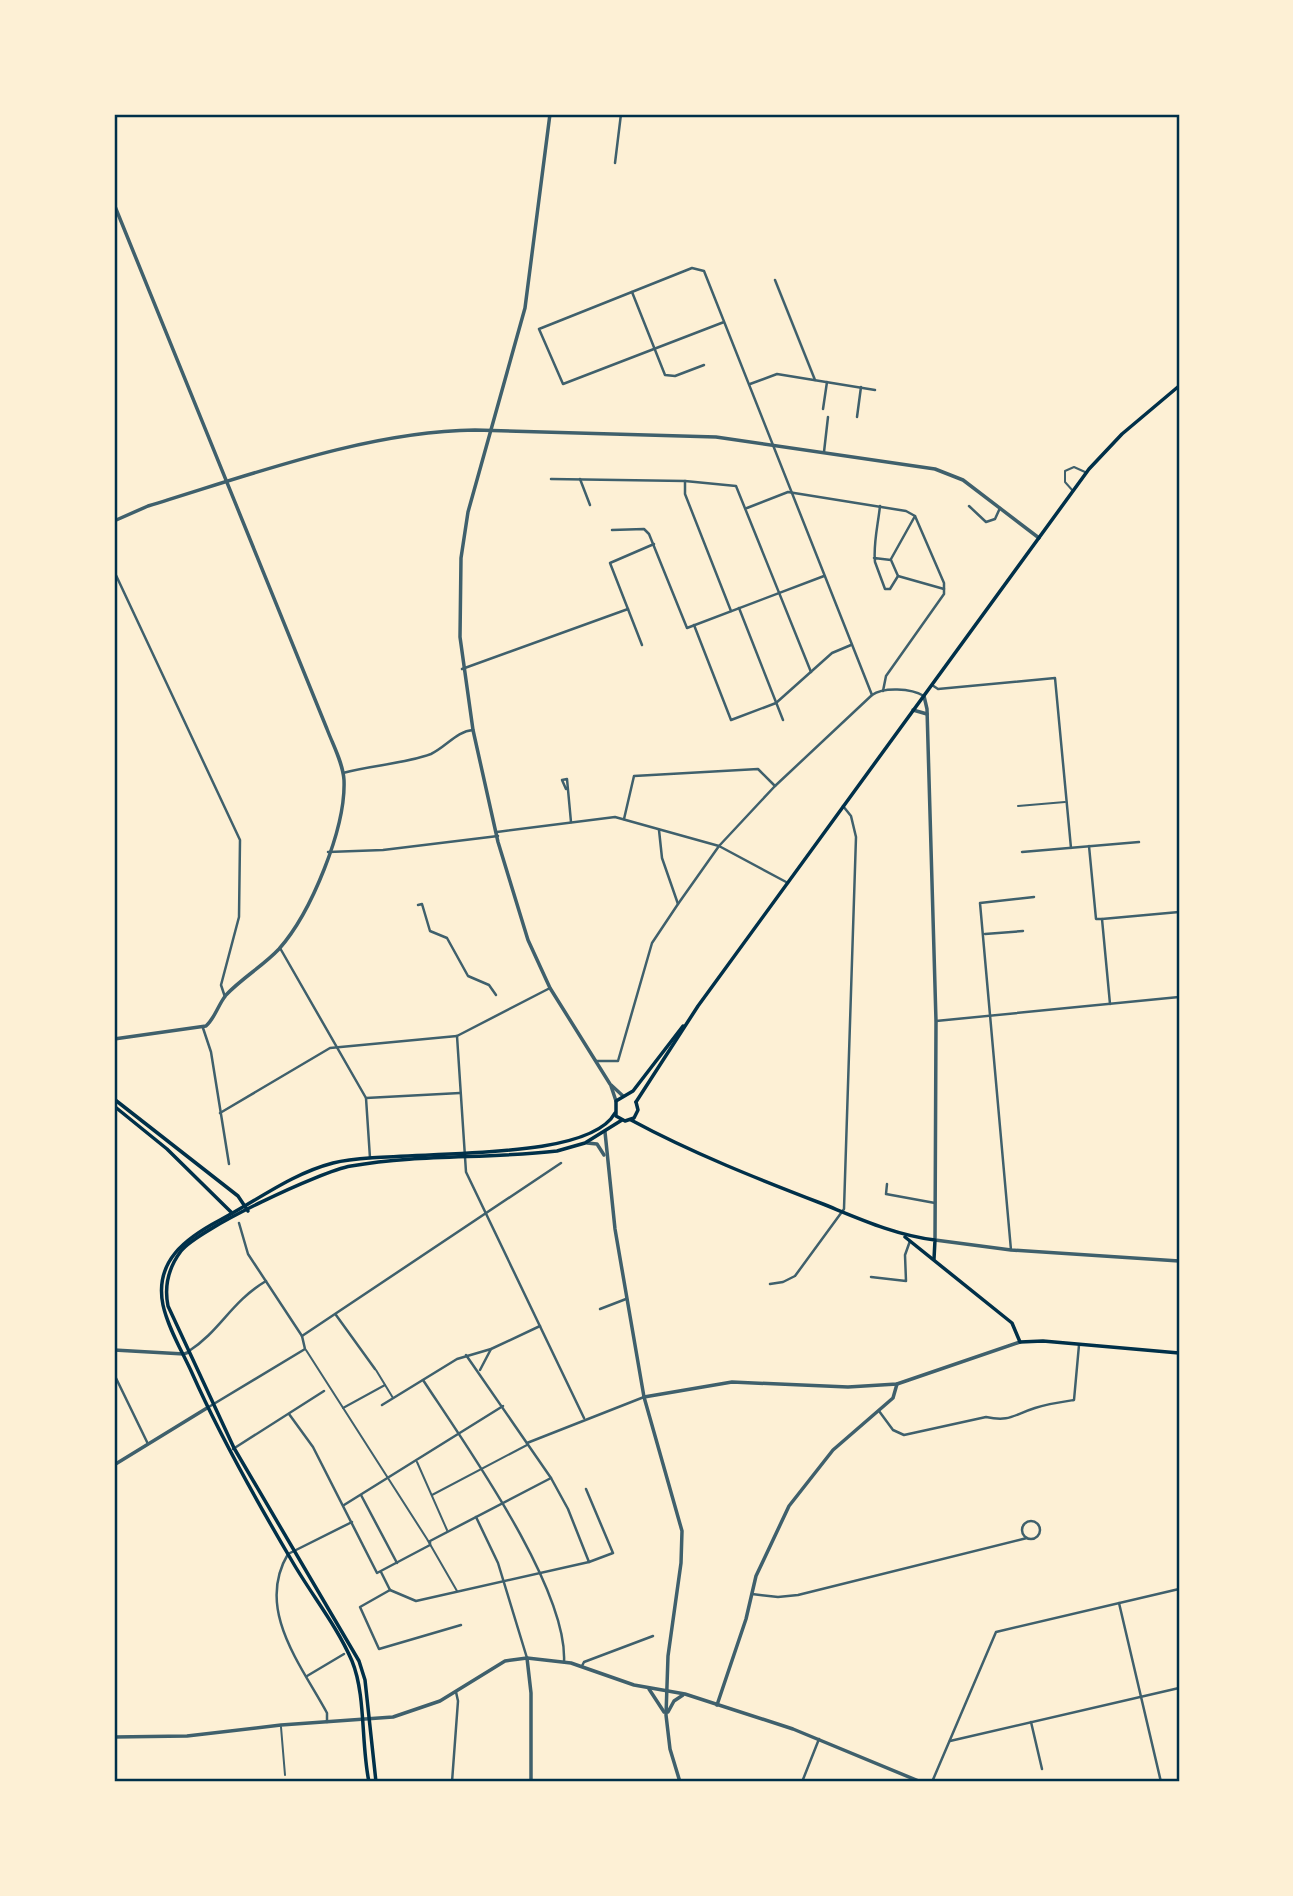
<svg xmlns="http://www.w3.org/2000/svg" width="1293" height="1896" viewBox="0 0 1293 1896" font-family="'Roboto Serif',serif">
	<style>
		.lines { fill: none; stroke-linecap: round; stroke-linejoin: round }
		.service { stroke: #3f606c; stroke-width: 2 }
		.pedestrian { stroke: #3f606c; stroke-width: 2 }
		.minor { stroke: #3f606c; stroke-width: 2.5 }
		.tertiary { stroke: #3f606c; stroke-width: 3.5 }
		.secondary { stroke: #003049; stroke-width: 3.5 }
		.neatline { fill: none; stroke: #003049; stroke-width: 2.5 }
	</style>
	<rect width="100%" height="100%" fill="#fdf0d5"/>
	<g class="lines">
		<g class="service">
			<polyline points="1073,491 1065,482 1065,471 1074,467 1085,472"/>
			<polyline points="1018,806 1065,802"/>
			<polyline points="281,1727 285,1775"/>
		</g>
		<g class="pedestrian">
			<polyline points="306,1350 427,1539 457,1591"/>
			<polyline points="376,1370 393,1398"/>
			<polyline points="343,1408 385,1385"/>
			<polyline points="417,1462 447,1530"/>
			<polyline points="432,1495 527,1445"/>
		</g>
		<g class="minor">
			<polyline points="615,163 621,114"/>
			<polyline points="775,280 815,380"/>
			<polyline points="632,292 665,375 675,376 704,365"/>
			<polyline points="724,322 563,384 539,329 692,268 704,271 872,695"/>
			<polyline points="750,384 777,374 875,390"/>
			<polyline points="823,409 827,382"/>
			<polyline points="857,417 861,387"/>
			<polyline points="824,452 828,417"/>
			<polyline points="551,479 685,481 736,486 811,672"/>
			<polyline points="580,479 590,505"/>
			<polyline points="685,481 685,494 731,611"/>
			<polyline points="969,506 986,522 995,519 1000,508"/>
			<polyline points="747,508 788,492 906,511 915,516 944,583 944,594 886,676 883,691"/>
			<polyline points="612,530 644,529 649,534 687,628 824,576"/>
			<path d="M 874,558 L 891,560 L 898,576 L 890,589 L 885,589 L 875,562 C 873,544 878,525 880,506"/>
			<polyline points="891,559 915,516"/>
			<polyline points="114,571 240,840 239,917 221,985 225,997"/>
			<polyline points="898,576 944,589"/>
			<polyline points="739,608 783,720"/>
			<polyline points="694,625 731,720 776,703 832,653 851,645"/>
			<polyline points="642,645 610,563 654,544"/>
			<polyline points="462,669 628,609"/>
			<polyline points="932,685 938,689 1055,678 1071,848"/>
			<path d="M 343,773 C 371,765 404,764 431,754 C 446,747 457,731 473,730"/>
			<polyline points="566,789 562,780 567,779 571,822"/>
			<polyline points="624,819 634,776 758,769 775,786"/>
			<polyline points="659,830 662,858 678,904"/>
			<polyline points="497,832 615,817 719,846 788,883"/>
			<polyline points="1089,846 1096,919 1102,919 1110,1004"/>
			<polyline points="328,852 383,850 498,836"/>
			<polyline points="1022,852 1139,842"/>
			<polyline points="418,905 422,904 430,931 447,938 468,976 489,985 496,995"/>
			<polyline points="1102,919 1179,912"/>
			<polyline points="985,934 1023,931"/>
			<polyline points="280,948 366,1098 370,1158"/>
			<polyline points="936,1021 1179,997"/>
			<polyline points="203,1028 211,1052 229,1164"/>
			<polyline points="457,1036 466,1172 584,1418"/>
			<path d="M 596,1061 L 618,1061 L 652,943 L 678,904 L 719,846 L 775,786 L 872,695 C 883,687 911,688 924,696"/>
			<polyline points="366,1098 460,1093"/>
			<polyline points="220,1113 330,1048 457,1036 550,988"/>
			<polyline points="887,1184 886,1194 935,1203"/>
			<polyline points="1011,1250 980,903 1034,897"/>
			<polyline points="871,1277 906,1281 905,1255 910,1241"/>
			<polyline points="770,1284 783,1282 795,1276 844,1209 856,837 851,816 843,806"/>
			<polyline points="600,1309 626,1299"/>
			<polyline points="336,1315 375,1369"/>
			<polyline points="302,1336 561,1163"/>
			<path d="M 189,1351 C 220,1331 231,1302 266,1281"/>
			<polyline points="466,1355 551,1478 568,1509 589,1562"/>
			<polyline points="480,1370 491,1349"/>
			<polyline points="114,1374 148,1444"/>
			<path d="M 423,1380 C 465,1444 568,1588 564,1662"/>
			<polyline points="382,1405 457,1359 491,1349 540,1326"/>
			<polyline points="207,1408 305,1349 302,1336 248,1254 239,1223"/>
			<path d="M 879,1411 L 893,1430 L 904,1435 L 986,1417 C 1010,1422 1013,1415 1035,1408 C 1047,1404 1061,1402 1074,1400 L 1079,1345"/>
			<polyline points="289,1414 313,1447 377,1573 430,1545 430,1541 551,1478"/>
			<polyline points="527,1443 644,1397"/>
			<polyline points="233,1449 324,1391"/>
			<polyline points="361,1495 397,1563"/>
			<polyline points="344,1505 503,1406"/>
			<polyline points="476,1517 498,1563 527,1658"/>
			<circle cx="1031" cy="1530" r="9"/>
			<polyline points="381,1572 390,1590"/>
			<polyline points="390,1590 416,1601 589,1562 613,1553 586,1489"/>
			<polyline points="390,1590 360,1607 379,1649 461,1625"/>
			<polyline points="752,1594 778,1597 798,1595 1027,1538"/>
			<polyline points="1119,1603 1161,1782"/>
			<polyline points="582,1666 584,1662 653,1636"/>
			<polyline points="307,1676 344,1654"/>
			<path d="M 327,1722 L 327,1713 C 301,1665 255,1609 288,1554 L 352,1522"/>
			<polyline points="1031,1722 1042,1769"/>
			<polyline points="950,1741 1179,1688"/>
			<polyline points="452,1782 458,1701 456,1692"/>
			<polyline points="802,1782 819,1739"/>
			<polyline points="932,1782 996,1632 1179,1589"/>
		</g>
		<g class="tertiary">
			<polyline points="550,114 525,308 468,512 461,558 460,637 473,730 498,842 528,940 550,988 610,1084 623,1096"/>
			<path d="M 114,204 L 327,729 C 333,745 343,763 344,780 C 346,828 311,913 279,949 C 263,966 242,978 226,995 C 218,1005 215,1018 206,1026 L 114,1039"/>
			<path d="M 114,521 L 148,506 C 250,475 368,431 475,430 L 716,437 L 935,469 L 963,480 L 1039,538"/>
			<polyline points="924,696 927,709 936,1021 935,1240 1011,1250 1179,1261"/>
			<polyline points="913,710 927,714"/>
			<polyline points="611,1086 616,1101"/>
			<polyline points="605,1132 615,1229 644,1397 682,1531 681,1563 668,1656 666,1715 670,1749 680,1782"/>
			<polyline points="587,1143 597,1144 604,1155"/>
			<polyline points="114,1350 184,1354 189,1352"/>
			<polyline points="644,1397 732,1382 848,1387 897,1384 1020,1342"/>
			<polyline points="114,1465 207,1408"/>
			<polyline points="527,1658 531,1693 531,1782"/>
			<polyline points="649,1689 664,1712"/>
			<polyline points="717,1705 746,1619 756,1576 789,1506 833,1450 893,1398 897,1384"/>
			<polyline points="668,1712 674,1701 683,1695"/>
			<polyline points="114,1737 187,1736 281,1725 393,1717 440,1701 505,1661 527,1658 571,1663 634,1685 685,1694 793,1729 921,1782"/>
		</g>
		<g class="secondary">
			<polyline points="114,1099 238,1196 248,1211"/>
			<polyline points="636,1102 698,1006 1089,469 1122,434 1179,386"/>
			<polyline points="636,1102 638,1110 634,1118 625,1121 616,1116 616,1101 633,1091 683,1026"/>
			<polyline points="114,1106 167,1149 232,1213"/>
			<path d="M 631,1120 C 692,1153 758,1179 823,1204 C 860,1219 895,1235 935,1240 L 934,1259"/>
			<polyline points="905,1237 1012,1323 1020,1342 1043,1341 1179,1353"/>
			<path d="M 369,1782 C 361,1745 366,1695 352,1661 C 337,1626 311,1594 292,1561 C 256,1500 221,1438 192,1373 C 182,1351 168,1328 163,1305 C 154,1261 186,1238 220,1220 C 258,1200 291,1174 333,1163 C 393,1148 586,1166 615,1113"/>
			<path d="M 376,1782 L 365,1680 L 359,1661 L 234,1448 L 168,1306 C 164,1286 169,1267 181,1251 C 198,1229 321,1171 351,1166 C 419,1154 489,1159 557,1151 L 585,1143 L 622,1120"/>
		</g>
	</g>
	<rect width="1293" height="1896" fill="none" stroke="#fdf0d5" stroke-width="231"/>
	<rect x="116" y="116" width="1062" height="1664" class="neatline"/>
</svg>
